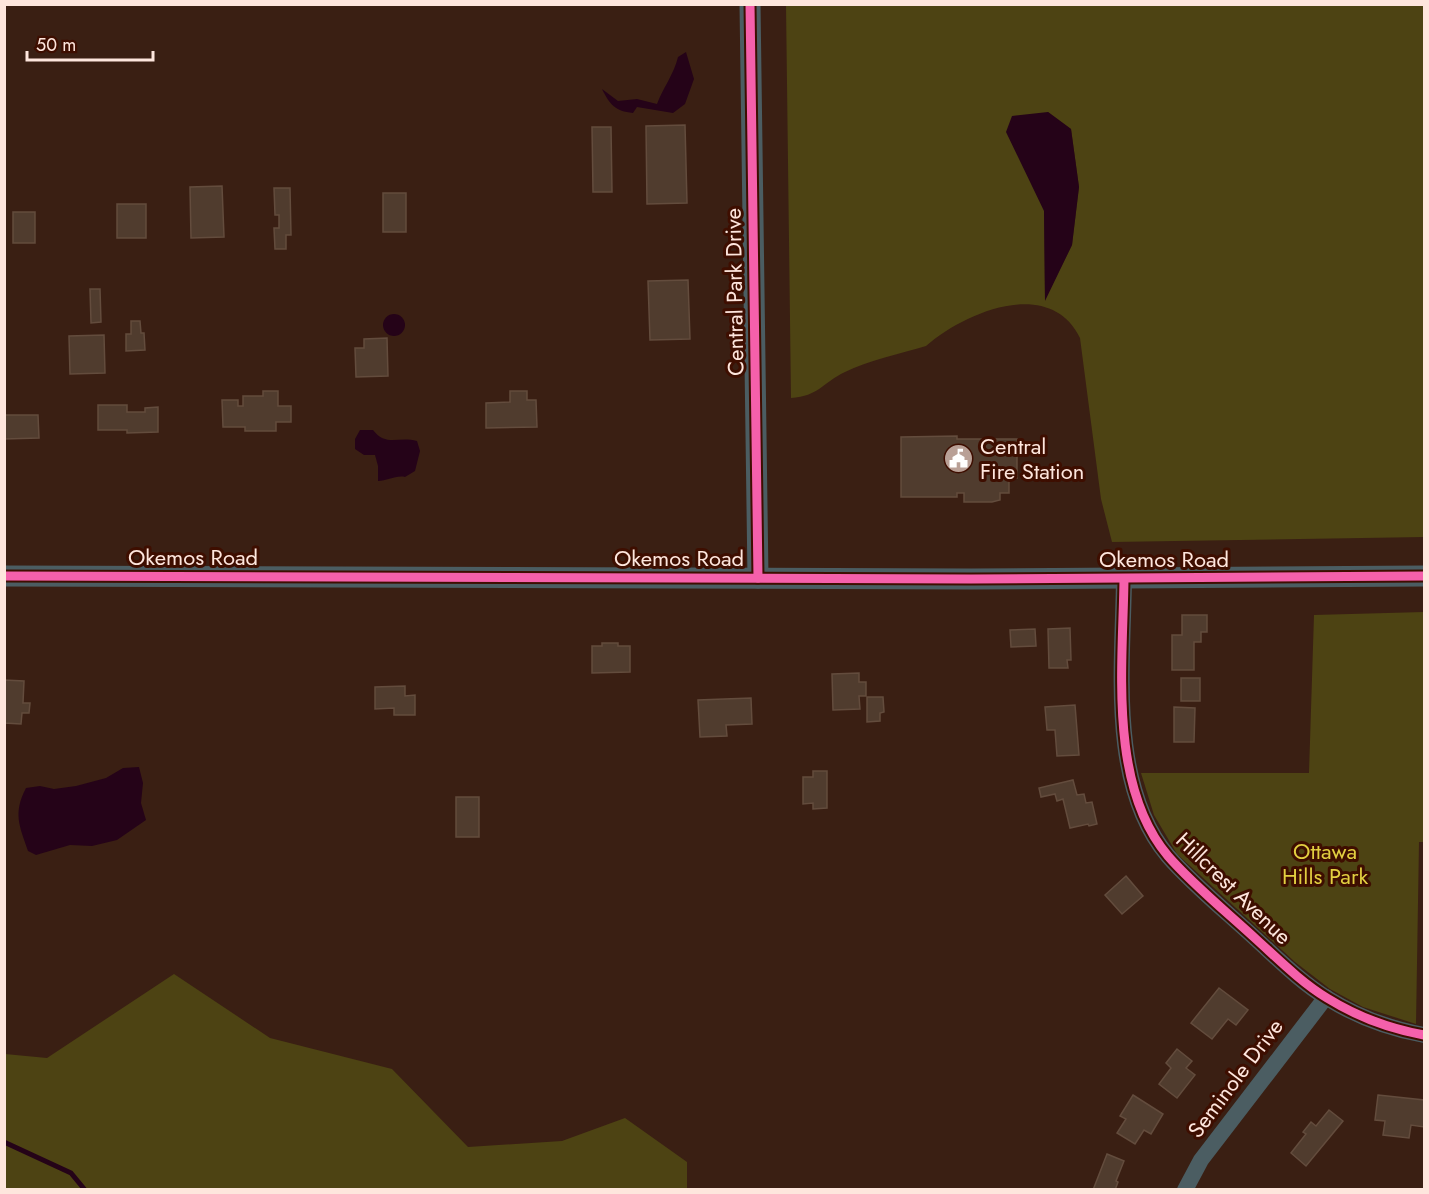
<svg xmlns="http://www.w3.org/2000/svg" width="1429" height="1194" viewBox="0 0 1429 1194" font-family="Jost,sans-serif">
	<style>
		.green { fill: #4d4313; fill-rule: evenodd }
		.water { fill: #250318 }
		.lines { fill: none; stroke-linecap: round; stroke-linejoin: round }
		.stream { stroke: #250318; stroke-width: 5 }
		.building { fill: #503c2e; stroke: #634c3d; stroke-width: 1.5 }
		.minor { stroke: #4b5d62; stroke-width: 16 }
		.tertiary { stroke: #4b5d62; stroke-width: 21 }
		.cycleway-casing { stroke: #3e0e00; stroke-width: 13 }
		.cycleway { stroke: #f560ab; stroke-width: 9 }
		.labels { text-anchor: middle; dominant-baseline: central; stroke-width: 6; stroke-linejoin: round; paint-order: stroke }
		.street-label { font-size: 22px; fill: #fee6dd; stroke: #3e0e00 }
		.poi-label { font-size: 22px; fill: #fee6dd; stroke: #3e0e00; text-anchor: start }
		.park-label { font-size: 22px; fill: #e2cf40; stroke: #3e0e00 }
	</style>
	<rect width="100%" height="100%" fill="#3a1f13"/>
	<g class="green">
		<path d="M 786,5 L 1424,5 L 1424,537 L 1112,542 L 1101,499 L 1080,338 C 1050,276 965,312 926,346 C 902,353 867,361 845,372 C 822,383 819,396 791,398 ZM 1048,112 L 1071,129 L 1079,187 L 1072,245 L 1045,299 L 1044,211 Z"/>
		<polygon points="1424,612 1424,842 1419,842 1416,1024 1363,1007 1330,989 1295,962 1177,854 1154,815 1141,773 1309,773 1314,615"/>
		<polygon points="174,974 270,1038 392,1069 468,1147 562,1141 625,1118 687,1162 687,1189 5,1189 5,1054 47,1058"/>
	</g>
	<g class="water">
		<path d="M 686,52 L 694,79 L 685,104 L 673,113 L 637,107 L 633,113 C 615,111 610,105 602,89 L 618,101 L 637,99 L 657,104 C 663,88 674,74 678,57 Z"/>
		<polygon points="1048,112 1071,129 1079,187 1072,245 1045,301 1044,211 1006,132 1012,116"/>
		<circle cx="394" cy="325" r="11"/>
		<path d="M 360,430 L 373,430 C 386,447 398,436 417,441 L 420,451 L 415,471 L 405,477 C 396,475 387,481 378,481 L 378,466 L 375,455 L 364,455 L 355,449 L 355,439 Z"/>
		<path d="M 139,767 L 143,783 L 141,803 L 146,820 L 117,840 L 92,846 L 70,845 L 36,855 L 28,851 C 19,825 13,813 26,788 L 40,786 L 54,789 L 76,786 L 106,778 L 123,768 Z"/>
	</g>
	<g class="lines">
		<polyline class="stream" points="4,1142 71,1173 85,1190"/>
	</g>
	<g class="building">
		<polygon points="685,125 687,203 647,204 646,126"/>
		<polygon points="592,127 611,127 612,192 593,192"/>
		<polygon points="222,186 224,237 191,238 190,187"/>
		<polygon points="274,188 290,188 291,235 286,235 286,249 275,249 274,228 279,228 279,215 275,215"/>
		<rect x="383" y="193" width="23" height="39"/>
		<rect x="117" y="204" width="29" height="34"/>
		<rect x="13" y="212" width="22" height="31"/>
		<polygon points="688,280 690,339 650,340 648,281"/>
		<polygon points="90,289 100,289 101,322 91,323"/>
		<polygon points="131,321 140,321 141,333 144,333 145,350 126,351 126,334 131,334"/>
		<polygon points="104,335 105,373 70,374 69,336"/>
		<polygon points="387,338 388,376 356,377 355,348 364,348 364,339"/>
		<polygon points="263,391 278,391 278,406 291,406 291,422 276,422 276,431 245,431 245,427 223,427 222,400 238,400 238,406 243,406 243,396 263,396"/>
		<polygon points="510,391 527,391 527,400 536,400 537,427 486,428 486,403 510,402"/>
		<polygon points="98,405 127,405 127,412 145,412 145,408 158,407 158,432 127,433 127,430 98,430"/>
		<polygon points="4,415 38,415 39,438 4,439"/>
		<polygon points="957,436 957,439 1017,439 1017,478 1009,478 1009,493 1000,493 1000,500 992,502 964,502 964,493 957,493 957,497 901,497 901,437"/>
		<polygon points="1182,615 1207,615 1207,632 1201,632 1201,642 1194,642 1194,670 1172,670 1172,635 1182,635"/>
		<polygon points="1070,628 1071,660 1067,660 1068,668 1049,668 1048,629"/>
		<polygon points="1035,629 1036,646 1011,647 1010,630"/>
		<polygon points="602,643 618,643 618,646 630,646 630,672 592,673 592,646 602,646"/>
		<polygon points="859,673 859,682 866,682 866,696 859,696 860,709 833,710 832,674"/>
		<rect x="1181" y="678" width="19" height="23"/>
		<polygon points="4,680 24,681 23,703 30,703 29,713 22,713 21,724 4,723"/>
		<polygon points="405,686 405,696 415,695 415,715 394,715 394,708 375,709 375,687"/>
		<polygon points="867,697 883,697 884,712 880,713 880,721 867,722"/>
		<polygon points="751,698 752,724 726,725 727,736 700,737 698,700"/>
		<polygon points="1075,705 1079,755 1057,756 1055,730 1047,730 1045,707"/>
		<polygon points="1174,707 1195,708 1194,742 1174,742"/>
		<polygon points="813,771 827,771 827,808 813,809 813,803 803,804 803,777 813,777"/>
		<polygon points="1073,780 1077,795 1084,794 1086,803 1092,802 1097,824 1089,826 1088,824 1070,828 1063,799 1057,801 1055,794 1041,797 1039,788"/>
		<rect x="456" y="797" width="23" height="40"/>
		<polygon points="1126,876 1143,896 1122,914 1105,895"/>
		<polygon points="1219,988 1248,1010 1236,1025 1228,1019 1212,1039 1191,1023"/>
		<polygon points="1177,1049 1192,1061 1186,1068 1195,1075 1177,1098 1159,1084 1171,1068 1166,1063"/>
		<polygon points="1133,1095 1163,1114 1151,1134 1144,1130 1135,1144 1117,1133 1126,1119 1120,1116"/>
		<polygon points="1378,1095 1424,1100 1424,1127 1411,1125 1409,1138 1383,1135 1385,1121 1375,1120"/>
		<polygon points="1329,1110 1343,1121 1306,1166 1291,1153 1306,1134 1303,1132 1311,1122 1316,1126"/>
		<polygon points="1107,1154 1124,1161 1116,1181 1118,1182 1115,1190 1093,1190"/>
	</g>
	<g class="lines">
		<g class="minor">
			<path d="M 1124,579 C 1123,665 1108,785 1168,856 C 1192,884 1229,914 1257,940 C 1279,960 1302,983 1327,998 C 1356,1016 1391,1029 1424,1035"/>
			<polyline points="1185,1190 1201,1160 1326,997"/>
		</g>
		<g class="tertiary">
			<polyline points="750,4 758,578"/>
			<polyline points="4,576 971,579 1424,576"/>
		</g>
		<defs>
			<g id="cycleway">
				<polyline points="750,4 758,578"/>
				<polyline points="4,576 971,579 1424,576"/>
				<path d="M 1124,579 C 1123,665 1108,785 1168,856 C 1192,884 1229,914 1257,940 C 1279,960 1302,983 1327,998 C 1356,1016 1391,1029 1424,1035"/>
			</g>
		</defs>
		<use href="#cycleway" class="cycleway-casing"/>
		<use href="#cycleway" class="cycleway"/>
	</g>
	<defs>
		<symbol id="civic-disc" viewBox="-11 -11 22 22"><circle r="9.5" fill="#b9a096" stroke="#3e0e00"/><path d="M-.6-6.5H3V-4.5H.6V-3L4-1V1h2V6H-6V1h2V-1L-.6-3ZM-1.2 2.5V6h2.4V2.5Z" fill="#fff"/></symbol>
	</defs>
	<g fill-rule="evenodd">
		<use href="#civic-disc" x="942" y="442" width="33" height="33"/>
	</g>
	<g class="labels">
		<g class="street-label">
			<text transform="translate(734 292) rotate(-91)">Central Park Drive</text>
			<text x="193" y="557">Okemos Road</text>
			<text x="679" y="558">Okemos Road</text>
			<text x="1164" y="559">Okemos Road</text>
			<text transform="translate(1234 888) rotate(44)">Hillcrest Avenue</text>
			<text transform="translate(1235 1078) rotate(-53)">Seminole Drive</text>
		</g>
		<g class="poi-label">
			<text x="980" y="446">Central<tspan x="980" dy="25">Fire Station</tspan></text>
		</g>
		<g class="park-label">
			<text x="1325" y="851">Ottawa<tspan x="1325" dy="25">Hills Park</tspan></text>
		</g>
	</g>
	<rect width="1429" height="1194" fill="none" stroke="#fee6dd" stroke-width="12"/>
	<path d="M27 51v9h126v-9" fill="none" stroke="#fee6dd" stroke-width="3"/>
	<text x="36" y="51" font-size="18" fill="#fee6dd" stroke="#3e0e00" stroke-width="4.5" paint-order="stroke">50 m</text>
</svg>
